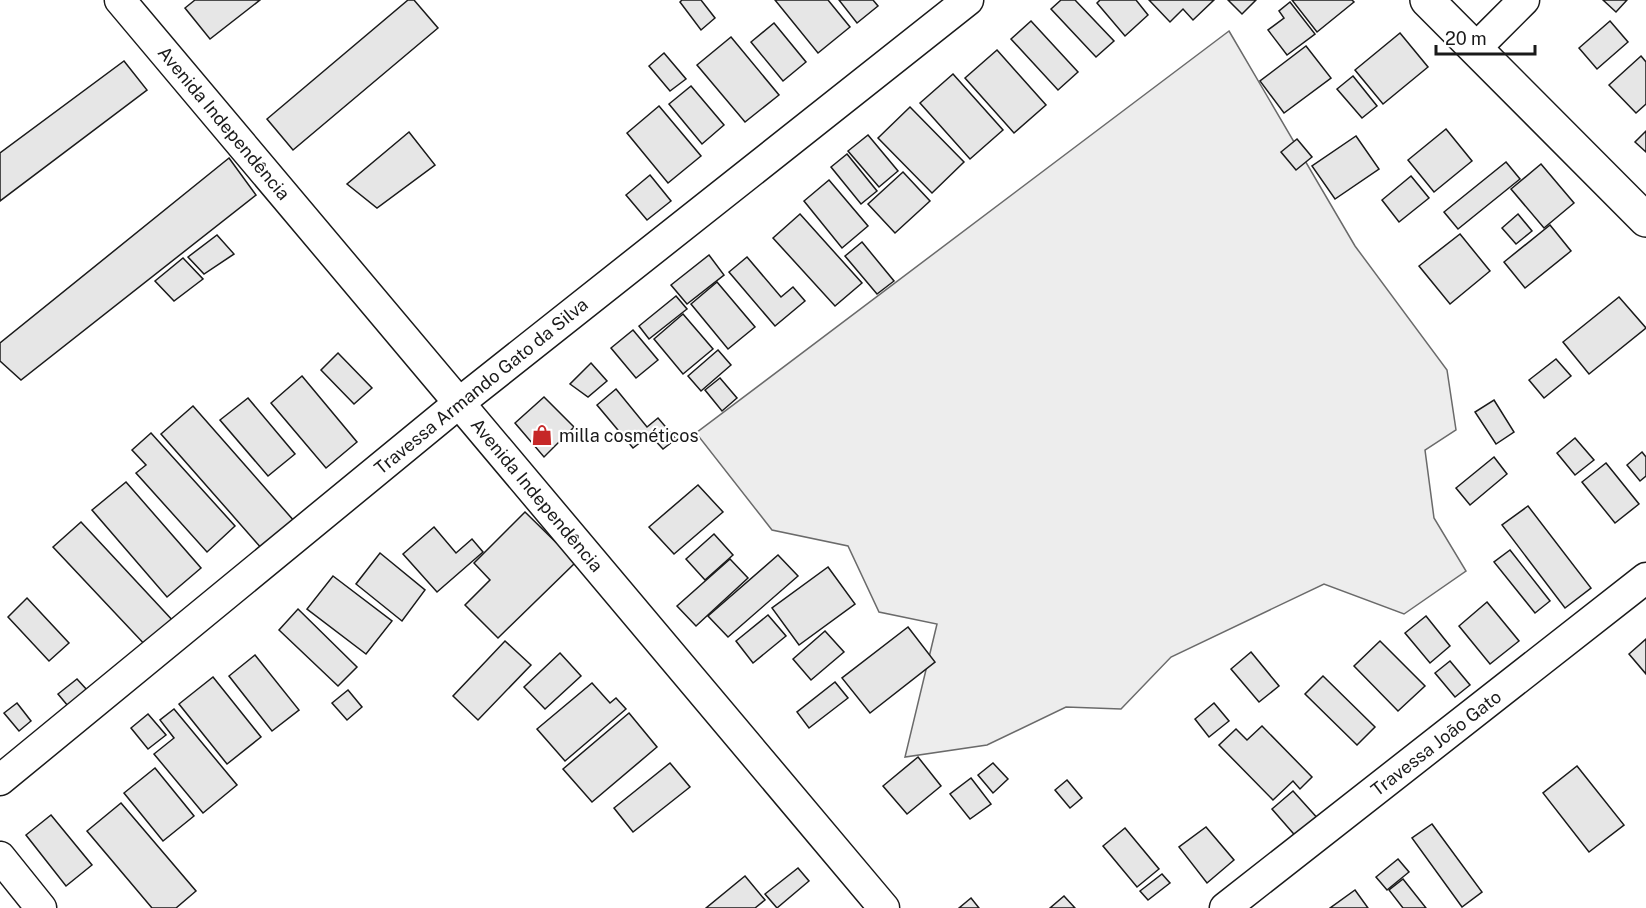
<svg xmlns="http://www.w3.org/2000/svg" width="1646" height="908" viewBox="0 0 1646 908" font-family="'Public Sans',sans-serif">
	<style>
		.built { fill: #ededed; stroke: #6a6a6a; stroke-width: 1.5 }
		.building { fill: #e6e6e6; stroke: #1a1a1a; stroke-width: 1.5 }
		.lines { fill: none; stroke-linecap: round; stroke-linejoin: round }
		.street-casing { stroke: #1a1a1a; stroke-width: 33 }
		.secondary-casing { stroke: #1a1a1a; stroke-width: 36 }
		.street { stroke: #fff; stroke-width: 30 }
		.secondary { stroke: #fff; stroke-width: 33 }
		.labels { text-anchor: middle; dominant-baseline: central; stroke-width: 4.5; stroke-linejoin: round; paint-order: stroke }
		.street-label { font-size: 18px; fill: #1a1a1a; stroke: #fff }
		.poi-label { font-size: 18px; fill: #1a1a1a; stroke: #fff; text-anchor: start }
	</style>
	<rect width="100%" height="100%" fill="#fff"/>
	<polygon class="built" points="1229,31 1355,246 1447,370 1456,430 1425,450 1434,518 1466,571 1404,614 1324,584 1171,657 1121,709 1066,707 987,745 905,757 937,624 879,612 848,546 772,530 696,433"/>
	<g class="building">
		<polygon points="195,0 260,0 210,39 185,8"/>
		<polygon points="408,0 414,0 438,28 293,150 267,119"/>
		<polygon points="682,0 701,0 715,18 701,30 680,2"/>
		<polygon points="775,0 828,0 850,27 818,53"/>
		<polygon points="839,0 873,0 878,6 857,23"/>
		<polygon points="1061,0 1075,0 1114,41 1096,57 1051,9"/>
		<polygon points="1100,0 1136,0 1148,15 1125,36 1097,3"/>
		<polygon points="1149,0 1214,0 1193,20 1183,9 1170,22"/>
		<polygon points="1228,0 1256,0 1242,14"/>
		<polygon points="1292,0 1352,0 1354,2 1317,32"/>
		<polygon points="1603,0 1627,0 1616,12"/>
		<polygon points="1290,2 1315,34 1287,55 1268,30 1284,18 1279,11"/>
		<polygon points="1031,21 1078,72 1058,90 1011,39"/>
		<polygon points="1610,21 1628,42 1597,69 1579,48"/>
		<polygon points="774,23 806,62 783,81 751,42"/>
		<polygon points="1400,33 1428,67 1383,104 1355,70"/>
		<polygon points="731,37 779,95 745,122 697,65"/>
		<polygon points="1306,46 1331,78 1284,113 1260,81"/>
		<polygon points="997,50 1046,105 1014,133 965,78"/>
		<polygon points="664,53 686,79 670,91 649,66"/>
		<polygon points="1641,56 1646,62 1646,104 1636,113 1609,85"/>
		<polygon points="124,61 147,90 0,201 0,153"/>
		<polygon points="953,74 1003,130 970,159 920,103"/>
		<polygon points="1353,76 1377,106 1362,118 1337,89"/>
		<polygon points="691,86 724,125 702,144 669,104"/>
		<polygon points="659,106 701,156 668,183 627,133"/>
		<polygon points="910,107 964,162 932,193 878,138"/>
		<polygon points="1446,129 1472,161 1434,192 1408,160"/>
		<polygon points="1646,131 1646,152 1635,142"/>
		<polygon points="409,132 435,165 377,208 347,184"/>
		<polygon points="868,135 898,171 879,187 848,151"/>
		<polygon points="1356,136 1379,169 1335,199 1312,166"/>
		<polygon points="1297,139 1312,157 1296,170 1281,152"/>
		<polygon points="847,154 877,191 861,204 831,167"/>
		<polygon points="229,158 256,195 21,380 0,361 0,343"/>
		<polygon points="1506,162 1520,179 1458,229 1444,212"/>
		<polygon points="1541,164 1574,203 1544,228 1511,189"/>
		<polygon points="903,172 930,201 895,233 868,204"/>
		<polygon points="650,175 671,201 647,220 626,195"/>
		<polygon points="1411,176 1429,198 1399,222 1382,200"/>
		<polygon points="829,180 868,226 842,248 804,201"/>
		<polygon points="800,214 862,283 835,306 773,238"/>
		<polygon points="1518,214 1532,231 1516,244 1502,228"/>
		<polygon points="1550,225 1571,251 1525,288 1504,262"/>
		<polygon points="1460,234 1490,271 1450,304 1419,266"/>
		<polygon points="217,235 234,254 204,274 188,257"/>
		<polygon points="862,242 894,281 877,294 845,256"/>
		<polygon points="709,255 724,275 687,304 671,285"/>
		<polygon points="747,257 781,297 793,287 805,301 775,326 729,272"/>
		<polygon points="183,258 203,279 174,301 155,281"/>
		<polygon points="717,282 755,327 728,349 691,304"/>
		<polygon points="676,296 687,309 649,339 639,326"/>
		<polygon points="1619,297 1646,328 1589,374 1563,342"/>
		<polygon points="683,314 713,349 683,374 654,339"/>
		<polygon points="633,330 658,360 636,378 611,348"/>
		<polygon points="718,350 731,365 701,391 688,376"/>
		<polygon points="338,353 372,388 354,404 321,370"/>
		<polygon points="1556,359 1571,376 1544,398 1529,380"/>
		<polygon points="591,363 607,381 588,397 570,384"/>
		<polygon points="302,376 357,442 326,468 271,403"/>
		<polygon points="720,378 737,398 722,411 705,390"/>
		<polygon points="616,389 647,427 658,418 676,439 663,449 650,435 633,448 597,405"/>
		<polygon points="544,397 574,427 544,457 515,423"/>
		<polygon points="248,398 295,454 268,476 220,420"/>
		<polygon points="1494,400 1514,432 1496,444 1475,412"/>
		<polygon points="193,406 295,522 263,550 161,434"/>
		<polygon points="151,433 235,526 207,552 136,473 146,465 132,450"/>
		<polygon points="1575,438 1594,460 1575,475 1557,453"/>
		<polygon points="1642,452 1646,457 1646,476 1640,481 1627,465"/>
		<polygon points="1494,457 1507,474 1470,505 1456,488"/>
		<polygon points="1606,463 1639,504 1615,523 1582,482"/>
		<polygon points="126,482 201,568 167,597 92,510"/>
		<polygon points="698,485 723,512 674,554 649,527"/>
		<polygon points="1528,506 1591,588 1565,608 1502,525"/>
		<polygon points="525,512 576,562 498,638 465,605 490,580 474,563"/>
		<polygon points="81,522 175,623 148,648 53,547"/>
		<polygon points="434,527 456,553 472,539 483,552 437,592 403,554"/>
		<polygon points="714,534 733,555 705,580 686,559"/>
		<polygon points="1510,550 1550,601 1535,613 1494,562"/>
		<polygon points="380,553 425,590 402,621 356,584"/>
		<polygon points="778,555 798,576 728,637 708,616"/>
		<polygon points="730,559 748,578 696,626 677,606"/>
		<polygon points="828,567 855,604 799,645 772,608"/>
		<polygon points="333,576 392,621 366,654 307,609"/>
		<polygon points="27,598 69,643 49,661 8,617"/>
		<polygon points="1487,602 1519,641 1490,664 1459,626"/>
		<polygon points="298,609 357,667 338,686 279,630"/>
		<polygon points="768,615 786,636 753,663 736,641"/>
		<polygon points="1426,616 1450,646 1430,663 1405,633"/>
		<polygon points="908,627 935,662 870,713 842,678"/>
		<polygon points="825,631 844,652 811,680 793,659"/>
		<polygon points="1646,639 1646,674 1629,654"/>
		<polygon points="505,641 531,665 478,720 453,696"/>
		<polygon points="1380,641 1425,686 1398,711 1354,666"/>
		<polygon points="1251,652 1279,686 1259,702 1231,669"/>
		<polygon points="560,653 581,676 545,709 524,687"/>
		<polygon points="255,655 299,710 272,731 229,676"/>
		<polygon points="1450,661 1470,685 1455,697 1435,673"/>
		<polygon points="1323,676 1375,727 1357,745 1305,694"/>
		<polygon points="213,677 261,737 227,764 179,704"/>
		<polygon points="77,679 87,690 68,706 58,694"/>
		<polygon points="835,682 848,698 809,728 797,712"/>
		<polygon points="592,683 610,703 616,698 626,709 565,761 537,729"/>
		<polygon points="348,690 362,707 347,720 332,703"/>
		<polygon points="17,703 31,721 19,731 4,713"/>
		<polygon points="1214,703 1229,721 1209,737 1195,719"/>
		<polygon points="174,709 237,785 203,813 154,754 174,738 160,720"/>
		<polygon points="629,713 657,747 592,802 563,769"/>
		<polygon points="148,714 166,735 148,749 131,728"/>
		<polygon points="1262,726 1312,777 1300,789 1293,781 1273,800 1219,745 1236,729 1247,740"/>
		<polygon points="918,757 941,786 907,814 883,786"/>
		<polygon points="670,763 690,787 633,832 614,808"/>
		<polygon points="993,763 1008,779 993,793 978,775"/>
		<polygon points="1577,766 1624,825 1589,852 1543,793"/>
		<polygon points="155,768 194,816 163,841 124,793"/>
		<polygon points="971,778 991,804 970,819 950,794"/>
		<polygon points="1067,780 1082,798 1070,808 1055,790"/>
		<polygon points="1293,791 1320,821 1299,840 1272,809"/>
		<polygon points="121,803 196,891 176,908 152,908 87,831"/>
		<polygon points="51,815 92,865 66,886 26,835"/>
		<polygon points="1432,824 1482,892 1462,907 1412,838"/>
		<polygon points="1206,827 1234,860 1207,883 1179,847"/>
		<polygon points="1125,828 1159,869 1137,887 1103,846"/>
		<polygon points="1398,859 1409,872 1387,890 1376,877"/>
		<polygon points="798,868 809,881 777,908 765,894"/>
		<polygon points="1162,874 1170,883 1148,900 1140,891"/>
		<polygon points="745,876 765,900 755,908 706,908"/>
		<polygon points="1403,879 1426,908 1403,908 1389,890"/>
		<polygon points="1355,890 1368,908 1330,908"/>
		<polygon points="1064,896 1075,908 1050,908"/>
		<polygon points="971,898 979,908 959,908"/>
	</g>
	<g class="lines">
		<defs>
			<g id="street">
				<polyline points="120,0 884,908"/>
				<polyline points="1476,48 1524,0"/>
				<polyline points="0,780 459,403 968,0"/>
				<polyline points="0,857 41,908"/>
				<polyline points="1225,908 1646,578"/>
			</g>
			<polyline id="secondary" points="1427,0 1646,220"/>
		</defs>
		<use href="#street" class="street-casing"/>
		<use href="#secondary" class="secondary-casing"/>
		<use href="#street" class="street"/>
		<use href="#secondary" class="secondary"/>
	</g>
	<defs>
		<symbol id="shop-bare" viewBox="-9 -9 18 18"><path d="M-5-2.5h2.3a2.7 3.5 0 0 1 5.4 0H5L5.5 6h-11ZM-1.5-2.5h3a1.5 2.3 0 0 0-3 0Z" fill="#c62828" stroke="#fff" stroke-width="2.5" paint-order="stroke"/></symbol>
	</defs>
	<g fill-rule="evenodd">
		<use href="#shop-bare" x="527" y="420" width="30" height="30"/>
	</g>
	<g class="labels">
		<g class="street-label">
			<text transform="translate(224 123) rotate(50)">Avenida Independência</text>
			<text transform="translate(481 386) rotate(-39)">Travessa Armando Gato da Silva</text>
			<text transform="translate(537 495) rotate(50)">Avenida Independência</text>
			<text transform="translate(1436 743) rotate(-38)">Travessa João Gato</text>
		</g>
		<g class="poi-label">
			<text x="559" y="435">milla cosméticos</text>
		</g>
	</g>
	<path d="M1436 45v9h99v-9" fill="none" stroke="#1a1a1a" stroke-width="3"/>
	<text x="1445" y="45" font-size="18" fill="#1a1a1a" stroke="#ffffff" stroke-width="4.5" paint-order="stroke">20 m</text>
</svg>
